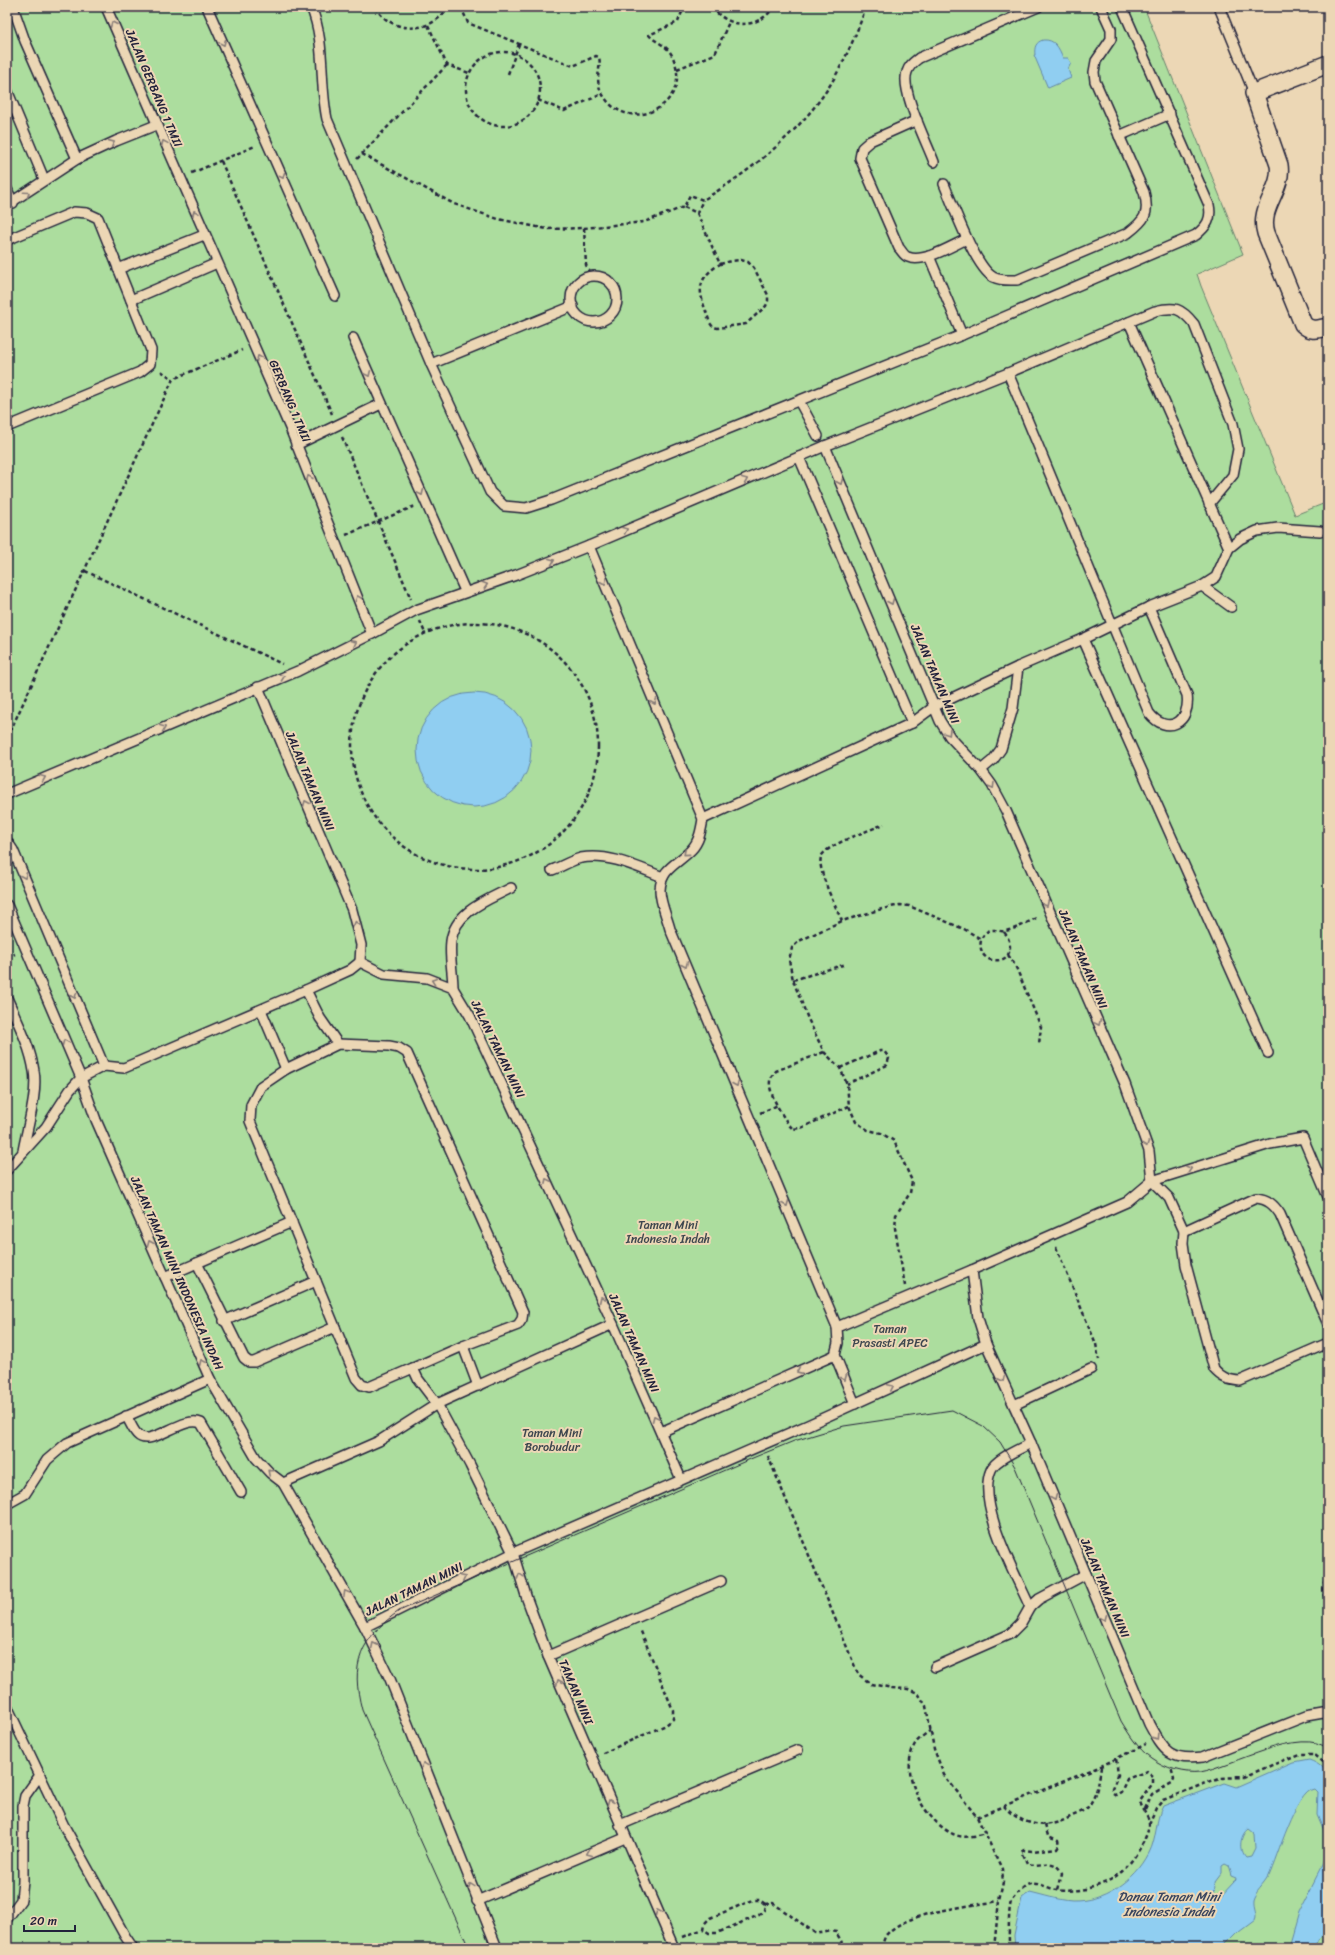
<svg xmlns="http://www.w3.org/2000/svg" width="1335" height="1955" viewBox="0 0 1335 1955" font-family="Sriracha,sans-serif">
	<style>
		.green { fill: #acdd9e; stroke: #67806c }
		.water { fill: #90cef1; stroke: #6489a8; fill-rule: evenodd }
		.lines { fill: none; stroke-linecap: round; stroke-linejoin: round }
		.service-casing { stroke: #22223b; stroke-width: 12 }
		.minor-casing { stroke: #22223b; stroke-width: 20 }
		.path { stroke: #22223b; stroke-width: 2.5; stroke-dasharray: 4 3; stroke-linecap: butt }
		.service { stroke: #ecd7b5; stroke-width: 9 }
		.minor { stroke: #ecd7b5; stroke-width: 17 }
		.tram { stroke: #22223b; stroke-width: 1 }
		.oneway { stroke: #877c78 }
		.labels { text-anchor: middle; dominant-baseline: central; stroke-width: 4; stroke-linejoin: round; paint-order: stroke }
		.street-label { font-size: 12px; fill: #22223b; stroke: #ecd7b5 }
		.park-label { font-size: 12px; fill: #3e474f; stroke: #ecd7b5 }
		.water-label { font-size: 13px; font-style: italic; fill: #38445f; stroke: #ecd7b5 }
	</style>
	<rect width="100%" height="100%" fill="#ecd7b5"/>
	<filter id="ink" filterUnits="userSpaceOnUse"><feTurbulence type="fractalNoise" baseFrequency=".025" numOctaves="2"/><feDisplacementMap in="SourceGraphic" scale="8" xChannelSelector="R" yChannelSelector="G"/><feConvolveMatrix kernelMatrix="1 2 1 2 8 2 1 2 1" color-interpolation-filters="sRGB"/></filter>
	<g filter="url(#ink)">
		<polygon class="green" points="7,7 1144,7 1243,254 1197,274 1201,286 1295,515 1328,502 1328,1948 7,1948"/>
		<g class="water">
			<path d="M 1043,40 C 1055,39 1059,48 1063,58 L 1068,58 L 1071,63 L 1068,69 L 1071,78 L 1048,88 L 1034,55 L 1035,55 C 1034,47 1036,42 1043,40 Z"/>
			<circle cx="474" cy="750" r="57"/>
			<path d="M 1309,1759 C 1320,1763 1324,1767 1328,1777 L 1328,1841 L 1317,1815 L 1318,1790 L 1315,1787 C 1297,1789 1277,1859 1269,1876 C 1265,1884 1256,1891 1254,1899 C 1253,1907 1258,1912 1255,1920 L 1239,1932 L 1223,1948 L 1015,1948 L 1014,1936 L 1022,1898 L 1030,1892 C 1043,1895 1058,1900 1072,1901 C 1104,1902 1135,1881 1149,1853 C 1157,1838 1155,1820 1163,1806 L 1224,1783 L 1236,1787 L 1293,1762 ZM 1248,1829 L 1253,1833 L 1254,1848 L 1250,1856 L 1245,1857 C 1238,1850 1240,1835 1248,1829 ZM 1224,1865 L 1228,1867 L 1231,1877 L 1236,1879 L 1235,1882 L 1222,1896 L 1214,1896 L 1213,1891 L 1216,1888 L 1215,1882 L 1221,1874 L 1221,1867 Z"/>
			<polygon points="1328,1846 1328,1931 1319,1939 1313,1948 1288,1948 1298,1913 1322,1866"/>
		</g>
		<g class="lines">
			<defs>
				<g id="service">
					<polyline points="13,7 25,41 77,159"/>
					<polyline points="106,7 290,428 372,634"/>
					<polyline points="207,7 335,296"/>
					<path d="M 311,7 C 326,42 319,82 327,119 L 431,364 L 490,492 L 504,506 L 526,508 L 551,500 L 962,335 L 1196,235 C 1207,226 1212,219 1209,205 L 1122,7"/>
					<polyline points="1219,7 1254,93"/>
					<polyline points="7,90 44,179"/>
					<path d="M 917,120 L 870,141 L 862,148 L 860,158 L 899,248 C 902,251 904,256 908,257 C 923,264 953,245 967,239"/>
					<polyline points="1119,136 1170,114"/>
					<path d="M 934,162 C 927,143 900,90 907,72 C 909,65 914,62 919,58 L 1038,7"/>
					<path d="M 944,184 C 953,205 975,267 993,277 C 1001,281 1008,280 1017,280 L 1128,233 C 1145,220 1150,214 1144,192 L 1095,81 L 1094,72 L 1096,61 L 1111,39 L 1111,29 L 1101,7"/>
					<polyline points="7,189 13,203"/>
					<polyline points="7,205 77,159 116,141 156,125"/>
					<polyline points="7,240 74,212 87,213 98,218 151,350 150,364 140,372 7,427"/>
					<polyline points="929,256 962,335"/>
					<polyline points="118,269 204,235"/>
					<circle cx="594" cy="299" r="23"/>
					<polyline points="131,300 217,263"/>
					<polyline points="1129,322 1229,548"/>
					<polyline points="353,338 465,591"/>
					<polyline points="431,364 573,306"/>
					<path d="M 1008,373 L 1149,713 C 1167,736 1191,723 1187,695 L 1149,607"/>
					<polyline points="799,401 818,436"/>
					<polyline points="296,445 381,404"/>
					<polyline points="825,446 940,721 950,737 981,770 992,785 1006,811 1125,1084 1149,1151 1152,1181"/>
					<polyline points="799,457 912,723"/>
					<path d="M 589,546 L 703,819 C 701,831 699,842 691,850 C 678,864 661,868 660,890 C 660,903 667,917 670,929 L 837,1327 L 838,1343 L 835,1355 L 855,1404"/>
					<polyline points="1202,586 1231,607"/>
					<polyline points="1083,639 1268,1053"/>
					<polyline points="258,687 352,910 361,945 360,962"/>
					<polyline points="981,770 993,760 1001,749 1013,708 1018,667"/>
					<path d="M 7,794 L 298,671 L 372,634 L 416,610 L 516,575 L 589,546 L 825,446 L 1008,373 L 1155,311 C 1175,306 1181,308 1194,324 L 1233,424 L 1238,449 L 1233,475 L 1209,504"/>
					<polyline points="703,819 912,723 935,706 1018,667 1083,639 1149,607 1202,586 1216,577 1229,548 1240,539 1257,531 1278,528 1320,531"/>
					<polyline points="7,841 13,850 104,1066"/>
					<path d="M 552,870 C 561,867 572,860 581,858 C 609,853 637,867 663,877"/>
					<polyline points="7,905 81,1078 96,1120 210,1379 256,1458 270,1473 283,1483 365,1627"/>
					<polyline points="360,962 384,974 427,978 453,988 470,1016 613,1324 681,1479"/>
					<path d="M 453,988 C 453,973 449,956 451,941 C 455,911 488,900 511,888"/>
					<polyline points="306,990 320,1018 338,1044"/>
					<path d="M 7,998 C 17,1021 30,1045 34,1071 C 38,1093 27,1128 23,1151"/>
					<polyline points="261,1010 286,1069"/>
					<polyline points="7,1170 46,1127 70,1090 81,1078 104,1066 124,1068 306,990 350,970 360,962"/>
					<path d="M 1152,1181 L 1169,1198 L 1184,1231 L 1183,1243 L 1186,1265 L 1214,1369 C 1222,1378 1228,1380 1240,1381 L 1328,1343"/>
					<path d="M 1328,1197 L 1303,1138 L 1270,1144 L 1152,1181 L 1127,1202 L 972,1270 L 978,1318 L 986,1344 L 1031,1443 L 1149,1724 C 1164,1752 1170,1761 1203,1757 L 1306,1716 L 1323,1713 L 1328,1715"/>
					<path d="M 1184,1231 L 1256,1198 C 1268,1199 1274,1205 1280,1214 L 1328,1324"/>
					<polyline points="197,1263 244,1358 249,1362 254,1362 335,1327"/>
					<polyline points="165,1277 292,1222"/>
					<polyline points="224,1321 316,1281"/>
					<polyline points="837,1327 972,1270"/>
					<polyline points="413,1368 463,1346"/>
					<polyline points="478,1386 463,1346 518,1325 522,1319 523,1312 407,1053 399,1048 389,1046 338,1044 286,1069 261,1086 251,1105 250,1121 356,1378 362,1385 369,1387 413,1368 418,1379 437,1404 470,1465 513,1553 527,1599 548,1656 674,1948"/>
					<polyline points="1014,1405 1091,1369"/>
					<path d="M 126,1416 C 130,1421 133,1431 138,1435 C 151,1448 183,1415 201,1423 L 241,1492"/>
					<polyline points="661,1432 835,1355"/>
					<polyline points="283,1483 379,1441 437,1404 613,1324"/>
					<polyline points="7,1504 25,1494 47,1460 67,1443 210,1379"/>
					<path d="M 1030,1607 C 1016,1575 976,1504 991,1470 C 995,1459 1020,1449 1031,1443"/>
					<polyline points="548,1656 721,1581"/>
					<polyline points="935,1667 1010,1634 1021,1623 1030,1607 1039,1599 1086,1574"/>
					<polyline points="7,1706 64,1826 125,1936 133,1948"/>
					<polyline points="620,1825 798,1750"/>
					<polyline points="477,1901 625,1838"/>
					<polyline points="7,1919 21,1900 23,1881 23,1806 25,1796 40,1775"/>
					<polyline points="497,1948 390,1679 365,1627 513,1553 808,1425 986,1344"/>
				</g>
				<path id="minor" d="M 1328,64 L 1254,93 L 1279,165 C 1283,190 1258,207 1266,233 L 1303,324 C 1311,332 1318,329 1328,327"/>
			</defs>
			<use href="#service" class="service-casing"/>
			<use href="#minor" class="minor-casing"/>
			<g class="path">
				<path d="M 375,7 C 391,34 432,35 448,7"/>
				<path d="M 461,7 L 468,23 L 573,66 L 596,56 L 599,57 C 602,68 593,79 603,95 C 628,137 692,105 674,60 C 668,43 656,44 649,35 L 678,22 L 684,7"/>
				<path d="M 712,7 C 728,29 758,30 774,7"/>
				<polyline points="428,25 447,65 469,73"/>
				<circle cx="503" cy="89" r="37"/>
				<polyline points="677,69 715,54 729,22"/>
				<polyline points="508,74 519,44"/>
				<polyline points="538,100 564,111 602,94"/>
				<path d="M 362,154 L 454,204 L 498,219 L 547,229 L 584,228 L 644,222 L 684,207 L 690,195 L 703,200 C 751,171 803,130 832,82 C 846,58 857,33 866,7"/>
				<polyline points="357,159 447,65"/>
				<polyline points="221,161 332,414"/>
				<polyline points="192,173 255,146"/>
				<polyline points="684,207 697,213 703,200"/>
				<path d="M 697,213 L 720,264 L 731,261 L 741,260 L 748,262 L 754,268 L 768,295 L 768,301 L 766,306 L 746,324 L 718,328 L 713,327 L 710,323 C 701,296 691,282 720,264"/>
				<polyline points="584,228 586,265 591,276"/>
				<polyline points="161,371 173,379"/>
				<polyline points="342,437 411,599"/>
				<polyline points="346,535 415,506"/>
				<polyline points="85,571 282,664"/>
				<polyline points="420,621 425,633"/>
				<circle cx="475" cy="746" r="123"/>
				<polyline points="7,738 173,379 242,350"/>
				<path d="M 842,921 C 836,907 817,871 821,857 C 825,845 871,830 884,824"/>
				<path d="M 1004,932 C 1014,943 1012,963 993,960 C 989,960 985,957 983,954 C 977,944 982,929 995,930 C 998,930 1001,932 1004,931 C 1015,930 1028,922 1038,917"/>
				<polyline points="1008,955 1015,965 1041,1027 1039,1044"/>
				<polyline points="7,957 15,954"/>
				<polyline points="793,980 846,964"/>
				<path d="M 824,1052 L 776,1071 C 772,1076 769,1079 770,1086 C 771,1097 785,1122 793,1129 L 801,1128 L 849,1106"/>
				<polyline points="840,1068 880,1051 884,1051 889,1058 887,1065 847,1084"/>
				<polyline points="760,1113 778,1105"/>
				<polyline points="1056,1247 1096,1344 1099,1360"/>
				<polyline points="905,1286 895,1228 896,1215 910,1193 912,1181 894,1141 881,1133 868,1130 856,1122 849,1106 847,1084 840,1068 824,1052 808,1019 793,980 789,960 792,948 799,941 842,921 882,909 900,905 909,906 964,929 981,939"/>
				<polyline points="768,1456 858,1674 871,1684 892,1688 908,1689 918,1693 926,1706 934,1749 944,1775 977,1817 1002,1869 1003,1882 999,1901 994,1948"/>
				<path d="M 1328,1574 C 1321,1585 1323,1596 1328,1608"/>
				<path d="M 931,1730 C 926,1734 918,1739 915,1744 C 898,1774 925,1821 953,1834 C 963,1839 976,1836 986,1833"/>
				<polyline points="603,1753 666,1725 673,1719 673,1710 640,1629"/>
				<path d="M 1003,1806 C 1024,1826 1046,1831 1072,1816 C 1077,1814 1084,1811 1088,1807 C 1097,1795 1099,1781 1101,1767"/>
				<polyline points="1145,1809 1152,1794 1172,1783 1174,1779 1171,1768"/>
				<polyline points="977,1817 1101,1766 1146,1744"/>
				<polyline points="1149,1824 1156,1808 1163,1800 1219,1778 1243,1777 1299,1754 1315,1754 1328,1765"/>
				<path d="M 1045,1825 L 1048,1836 L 1058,1840 L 1059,1845 L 1057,1848 L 1032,1851 L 1024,1850 L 1021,1852 L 1027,1864 C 1043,1868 1053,1856 1062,1873 L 1058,1890"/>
				<path d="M 765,1904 L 773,1903 L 815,1933 C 823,1934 829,1930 836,1932 L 845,1948"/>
				<polyline points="683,1937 703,1929 704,1924 710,1918 753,1900 760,1900 765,1904 764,1910 759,1915 717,1933 709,1933 703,1929"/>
				<path d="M 881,1948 C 883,1944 884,1937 887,1934 C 906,1912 970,1906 999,1901"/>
				<path d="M 1009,1948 C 1009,1937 1008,1911 1011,1902 C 1013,1898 1019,1891 1023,1888 C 1033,1878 1046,1888 1057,1890 C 1075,1893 1102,1887 1116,1876 C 1130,1867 1146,1842 1149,1826 C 1150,1815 1141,1809 1140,1801 L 1153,1783 L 1153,1776 L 1147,1771 L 1127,1779 L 1121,1792 L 1116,1795 L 1113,1793 L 1112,1789 L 1118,1775 L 1116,1758"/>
				<polyline points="1320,1948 1328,1937"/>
			</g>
			<use href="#service" class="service"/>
			<use href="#minor" class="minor"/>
			<path class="tram" d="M 469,1948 L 362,1710 C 350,1664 360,1639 399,1611 L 755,1457 L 794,1441 L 844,1426 L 952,1410 L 983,1426 L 1000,1442 L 1015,1467 L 1121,1721 C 1129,1734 1138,1749 1151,1758 C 1165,1768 1184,1774 1200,1772 C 1231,1767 1303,1725 1328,1749"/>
		</g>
		<defs><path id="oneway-chevron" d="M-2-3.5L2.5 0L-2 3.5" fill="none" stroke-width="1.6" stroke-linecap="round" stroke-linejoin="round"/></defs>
		<g class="oneway">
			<use href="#oneway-chevron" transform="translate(113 24) rotate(-113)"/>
			<use href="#oneway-chevron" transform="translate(223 43) rotate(66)"/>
			<use href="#oneway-chevron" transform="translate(112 143) rotate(-24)"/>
			<use href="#oneway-chevron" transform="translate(164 143) rotate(-114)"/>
			<use href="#oneway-chevron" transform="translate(282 176) rotate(66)"/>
			<use href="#oneway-chevron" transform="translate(27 194) rotate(-35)"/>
			<use href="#oneway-chevron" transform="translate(195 213) rotate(-114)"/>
			<use href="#oneway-chevron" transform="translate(259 358) rotate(-114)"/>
			<use href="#oneway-chevron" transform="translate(368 374) rotate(66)"/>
			<use href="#oneway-chevron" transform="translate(309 478) rotate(-112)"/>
			<use href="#oneway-chevron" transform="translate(745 480) rotate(-23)"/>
			<use href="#oneway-chevron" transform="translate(840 482) rotate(67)"/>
			<use href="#oneway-chevron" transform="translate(421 493) rotate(66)"/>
			<use href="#oneway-chevron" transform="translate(625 530) rotate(-23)"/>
			<use href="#oneway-chevron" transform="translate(552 561) rotate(-22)"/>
			<use href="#oneway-chevron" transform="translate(604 582) rotate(67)"/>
			<use href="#oneway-chevron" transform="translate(485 585) rotate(-18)"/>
			<use href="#oneway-chevron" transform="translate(358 598) rotate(-112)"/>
			<use href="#oneway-chevron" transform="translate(891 602) rotate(67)"/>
			<use href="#oneway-chevron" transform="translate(354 643) rotate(-27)"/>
			<use href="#oneway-chevron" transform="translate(282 677) rotate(-21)"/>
			<use href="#oneway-chevron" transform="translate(654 702) rotate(67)"/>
			<use href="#oneway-chevron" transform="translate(163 728) rotate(-23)"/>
			<use href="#oneway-chevron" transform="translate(948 733) rotate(58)"/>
			<use href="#oneway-chevron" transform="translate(43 778) rotate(-23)"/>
			<use href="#oneway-chevron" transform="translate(992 786) rotate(59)"/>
			<use href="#oneway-chevron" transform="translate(306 803) rotate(-113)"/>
			<use href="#oneway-chevron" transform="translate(686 853) rotate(140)"/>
			<use href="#oneway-chevron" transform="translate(24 876) rotate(67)"/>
			<use href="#oneway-chevron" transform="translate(1046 904) rotate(66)"/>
			<use href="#oneway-chevron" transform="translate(356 924) rotate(-104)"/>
			<use href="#oneway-chevron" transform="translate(685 965) rotate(67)"/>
			<use href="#oneway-chevron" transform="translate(434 981) rotate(-161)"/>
			<use href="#oneway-chevron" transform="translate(74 996) rotate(67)"/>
			<use href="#oneway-chevron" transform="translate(1098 1023) rotate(66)"/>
			<use href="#oneway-chevron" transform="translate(65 1042) rotate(-113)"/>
			<use href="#oneway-chevron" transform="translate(736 1084) rotate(67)"/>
			<use href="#oneway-chevron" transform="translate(1146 1144) rotate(70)"/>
			<use href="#oneway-chevron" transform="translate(1189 1169) rotate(-18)"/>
			<use href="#oneway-chevron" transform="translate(547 1181) rotate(-115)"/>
			<use href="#oneway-chevron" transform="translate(786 1204) rotate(67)"/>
			<use href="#oneway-chevron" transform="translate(150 1243) rotate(-113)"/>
			<use href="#oneway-chevron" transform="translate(602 1299) rotate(-115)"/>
			<use href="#oneway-chevron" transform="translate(202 1362) rotate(-115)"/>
			<use href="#oneway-chevron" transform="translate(799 1371) rotate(156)"/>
			<use href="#oneway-chevron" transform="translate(844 1378) rotate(68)"/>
			<use href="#oneway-chevron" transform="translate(1002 1379) rotate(65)"/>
			<use href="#oneway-chevron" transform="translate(891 1387) rotate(-25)"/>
			<use href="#oneway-chevron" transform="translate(655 1418) rotate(-114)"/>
			<use href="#oneway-chevron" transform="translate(270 1472) rotate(-139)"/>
			<use href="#oneway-chevron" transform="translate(1054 1498) rotate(67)"/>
			<use href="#oneway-chevron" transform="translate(520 1576) rotate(-107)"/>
			<use href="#oneway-chevron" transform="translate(463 1578) rotate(-27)"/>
			<use href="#oneway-chevron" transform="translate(346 1593) rotate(-120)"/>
			<use href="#oneway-chevron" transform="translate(1104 1618) rotate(67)"/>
			<use href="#oneway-chevron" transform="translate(374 1645) rotate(-116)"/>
			<use href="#oneway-chevron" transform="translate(559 1682) rotate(-113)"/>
			<use href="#oneway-chevron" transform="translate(1156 1737) rotate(57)"/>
			<use href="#oneway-chevron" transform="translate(424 1765) rotate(-111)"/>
			<use href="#oneway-chevron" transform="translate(610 1802) rotate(-113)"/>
			<use href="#oneway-chevron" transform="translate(589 1853) rotate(157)"/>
			<use href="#oneway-chevron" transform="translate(471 1886) rotate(-111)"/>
			<use href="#oneway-chevron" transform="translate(658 1912) rotate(-114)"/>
		</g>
	</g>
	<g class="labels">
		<g class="street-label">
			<text transform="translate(154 88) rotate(67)">JALAN GERBANG 1 TMII</text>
			<text transform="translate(290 401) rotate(67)">GERBANG 1 TMII</text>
			<text transform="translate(935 674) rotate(67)">JALAN TAMAN MINI</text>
			<text transform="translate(310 781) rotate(67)">JALAN TAMAN MINI</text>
			<text transform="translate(1083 959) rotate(67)">JALAN TAMAN MINI</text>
			<text transform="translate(498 1049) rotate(64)">JALAN TAMAN MINI</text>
			<text transform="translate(177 1273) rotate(66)">JALAN TAMAN MINI INDONESIA INDAH</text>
			<text transform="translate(634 1343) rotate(66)">JALAN TAMAN MINI</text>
			<text transform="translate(1105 1588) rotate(67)">JALAN TAMAN MINI</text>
			<text transform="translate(414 1589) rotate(-26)">JALAN TAMAN MINI</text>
			<text transform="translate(576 1692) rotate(67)">TAMAN MINI</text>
		</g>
		<g class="park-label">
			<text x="668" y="1225">Taman Mini<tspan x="668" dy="14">Indonesia Indah</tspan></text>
			<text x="890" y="1329">Taman<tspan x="890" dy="14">Prasasti APEC</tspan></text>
			<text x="552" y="1433">Taman Mini<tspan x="552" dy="14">Borobudur</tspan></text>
		</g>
		<g class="water-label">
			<text x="1169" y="1896">Danau Taman Mini<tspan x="1169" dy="15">Indonesia Indah</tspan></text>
		</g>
	</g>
	<rect width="1335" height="1955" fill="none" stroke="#ecd7b5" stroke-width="24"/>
	<rect x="12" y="12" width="1311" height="1931" fill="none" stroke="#22223b" stroke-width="1.5" filter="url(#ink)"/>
	<path d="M24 1925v6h51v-6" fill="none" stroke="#22223b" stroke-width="2"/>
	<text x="30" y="1925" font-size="12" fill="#22223b" stroke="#ecd7b5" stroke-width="3" paint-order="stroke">20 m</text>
</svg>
